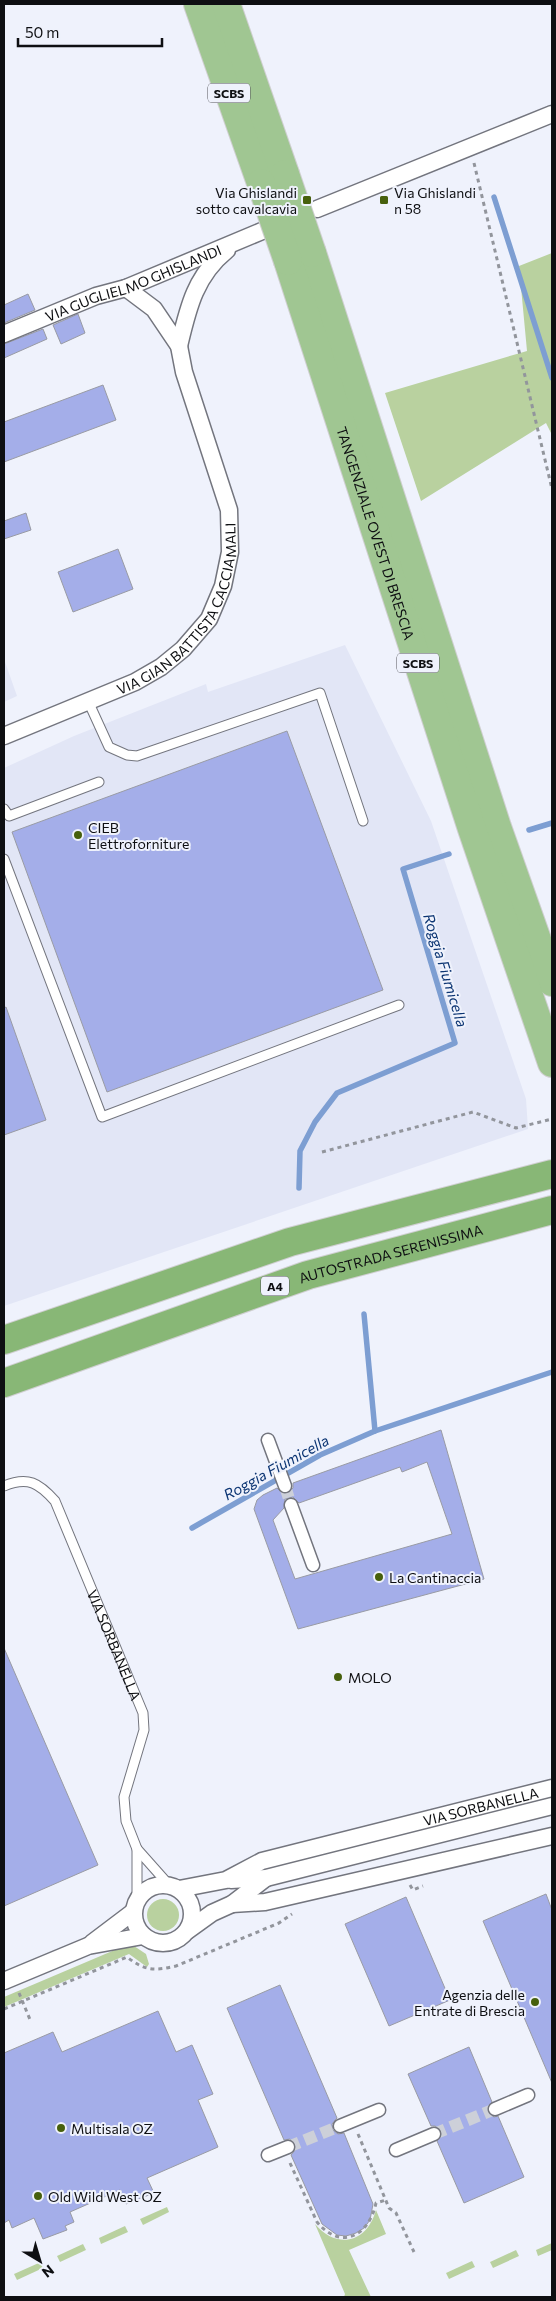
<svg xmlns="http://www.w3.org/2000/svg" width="556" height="2301" viewBox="0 0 556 2301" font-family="Commissioner,sans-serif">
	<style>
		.built { fill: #e2e6f6 }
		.green { fill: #b9d19f }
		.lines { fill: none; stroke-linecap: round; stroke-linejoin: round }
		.stream { stroke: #7d9ed2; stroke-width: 5.5 }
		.building { fill: #a4aee9; stroke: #999ba4; fill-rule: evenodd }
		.pedestrian-tunnel { stroke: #cdd0d9; stroke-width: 12; stroke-dasharray: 12 6; stroke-linecap: butt }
		.service-casing { stroke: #73757e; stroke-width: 11 }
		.pedestrian-casing { stroke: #73757e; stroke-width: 15 }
		.minor-casing { stroke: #73757e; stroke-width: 19 }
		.trunk-casing { stroke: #cfcfd0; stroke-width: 30 }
		.motorway-casing { stroke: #cfcfd0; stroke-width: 30 }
		.path { stroke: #92959c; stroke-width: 3; stroke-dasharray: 4 4; stroke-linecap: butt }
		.service { stroke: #fff; stroke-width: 9 }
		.pedestrian { stroke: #fff; stroke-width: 12 }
		.minor { stroke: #fff; stroke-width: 16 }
		.trunk { stroke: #a0c692; stroke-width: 28 }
		.motorway { stroke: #88b776; stroke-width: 28 }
		.trunk-bridge-casing { stroke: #cfcfd0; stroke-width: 30; stroke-linecap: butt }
		.trunk-bridge { stroke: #a0c692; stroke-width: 28 }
		.poi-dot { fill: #47600d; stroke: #eff2fc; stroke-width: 2 }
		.labels { text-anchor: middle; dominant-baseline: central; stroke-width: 4; stroke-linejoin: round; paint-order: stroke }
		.shield { fill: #eff2fc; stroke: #525358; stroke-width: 1 }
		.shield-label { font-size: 12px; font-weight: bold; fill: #0e0f12 }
		.poi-label { font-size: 14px; fill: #0e0f12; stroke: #eff2fc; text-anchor: start }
		.street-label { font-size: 14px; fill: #0e0f12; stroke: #eff2fc }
		.water-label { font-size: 15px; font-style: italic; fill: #0c3573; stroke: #eff2fc }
	</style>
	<rect width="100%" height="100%" fill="#eff2fc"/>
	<g class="built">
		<polygon points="345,645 431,821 526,1099 528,1129 4,1306 4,768 74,736 206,684 208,692"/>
		<polygon points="4,659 17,696 4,702"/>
	</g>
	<g class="green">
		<polygon points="552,253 552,435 546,423 421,501 385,393 527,351 519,266"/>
		<circle cx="163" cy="1915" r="16"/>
		<polygon points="134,1946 146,1954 149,1964 147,1967 129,1954 4,2007 4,1997 117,1949"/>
		<polygon points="167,2207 169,2212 143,2225 140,2219"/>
		<path d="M 376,2210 L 386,2234 L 349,2250 L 371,2297 L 344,2297 L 345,2294 L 315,2224 C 337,2250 367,2243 376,2210 Z"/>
		<polygon points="125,2226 128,2232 101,2244 99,2238"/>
		<polygon points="552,2243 552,2250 538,2256 536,2250"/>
		<polygon points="83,2244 86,2250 60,2262 57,2256"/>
		<polygon points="516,2250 519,2256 493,2268 490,2262"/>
		<polygon points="472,2261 475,2267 449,2279 446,2273"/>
		<polygon points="41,2262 43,2268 17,2280 14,2274"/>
	</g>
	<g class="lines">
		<g class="stream">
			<polyline points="494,197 552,378"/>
			<polyline points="529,830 552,823"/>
			<polyline points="299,1188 300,1151 315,1122 337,1093 455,1043 403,869 449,854"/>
			<polyline points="375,1431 552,1372"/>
			<polyline points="192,1528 320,1455 375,1431 364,1314"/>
		</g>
	</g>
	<g class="building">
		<polygon points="28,294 35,310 4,323 4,305"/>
		<polygon points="78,314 85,333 61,344 53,325"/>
		<polygon points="43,329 47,339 4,358 4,344"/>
		<polygon points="103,385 116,420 4,462 4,422"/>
		<polygon points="26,513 31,530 4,539 4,521"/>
		<polygon points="118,549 133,589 73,612 58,572"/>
		<polygon points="287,731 383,990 107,1092 12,832"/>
		<polygon points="6,1007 46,1120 4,1135 4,1008"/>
		<path d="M 441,1430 L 484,1579 L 298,1629 L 254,1509 L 257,1500 L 263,1495 L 277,1488 L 283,1494 L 288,1493 L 293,1488 L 293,1483 ZM 427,1462 L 452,1534 L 295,1579 L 273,1520 L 284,1508 L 285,1499 L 293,1497 L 299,1503 L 400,1467 L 402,1472 Z"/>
		<polygon points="4,1648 98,1865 4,1906"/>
		<polygon points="546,1894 552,1910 552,2083 483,1921"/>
		<polygon points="406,1897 450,2000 389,2026 345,1924"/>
		<polygon points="280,1985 337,2118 332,2124 333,2130 338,2134 344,2133 373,2204 370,2220 364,2228 356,2233 346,2236 337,2235 322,2224 291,2155 296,2149 295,2144 290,2139 284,2140 227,2008"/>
		<polygon points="158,2011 176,2052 192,2045 213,2094 198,2100 218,2147 147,2178 154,2193 126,2204 120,2190 70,2212 74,2222 65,2226 67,2230 43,2239 34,2218 12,2228 9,2220 4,2223 4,2053 53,2032 62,2052"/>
		<polygon points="469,2047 492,2102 487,2108 488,2113 494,2117 498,2116 524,2177 464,2203 437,2141 442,2135 441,2130 435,2126 431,2126 408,2074"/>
	</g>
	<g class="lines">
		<g class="pedestrian-tunnel">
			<polyline points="285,1486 291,1505"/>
			<polyline points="434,2134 495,2109"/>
			<polyline points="288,2147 340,2126"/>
		</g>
		<defs>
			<g id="service">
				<polyline points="88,701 109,747 127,755 137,756 320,693 363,821"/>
				<polyline points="4,809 9,816 99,782"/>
				<polyline points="4,859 102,1117 399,1005"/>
				<path id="s1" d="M 4,1486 C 28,1476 39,1483 55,1501 L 143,1713 L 144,1730 L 124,1797 L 126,1821 L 137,1849 L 137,1900"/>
				<polyline points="137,1849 169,1885"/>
			</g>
			<g id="pedestrian">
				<polyline points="268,1440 285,1486"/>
				<polyline points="291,1505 313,1565"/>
				<polyline points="495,2109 528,2095"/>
				<polyline points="340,2126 379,2110"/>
				<polyline points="396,2150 434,2134"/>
				<polyline points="268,2155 288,2147"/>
			</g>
			<g id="minor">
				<polyline points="317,209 552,114"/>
				<path id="s2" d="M 4,334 L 96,296 L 126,288 L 262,231"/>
				<path d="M 179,346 C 188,308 195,276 227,250"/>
				<path id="s3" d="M 4,736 L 135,682 L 161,667 L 183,649 L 209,619 L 223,586 L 230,552 L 229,510 L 184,372 L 179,346 L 154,309 L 126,288"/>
				<polyline points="231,1880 266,1878 552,1806"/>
				<circle cx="163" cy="1914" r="29"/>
				<path id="s4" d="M 179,1889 L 226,1880 L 262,1861 L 552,1788"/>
				<polyline points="232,1904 265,1902 552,1836"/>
				<polyline points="187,1931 212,1913 232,1904 266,1878"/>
				<polyline points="92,1943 133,1912"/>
				<polyline points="4,1981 88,1946 143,1936"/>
			</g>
			<g id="trunk">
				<polyline points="198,4 261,183"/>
				<polyline points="226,4 285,174"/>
				<polyline points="312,253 497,827 552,982"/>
				<path id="s5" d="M 288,261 L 472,829 L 552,1063"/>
			</g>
			<g id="motorway">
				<polyline points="4,1340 290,1242 552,1174"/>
				<path id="s6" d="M 4,1383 L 308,1275 L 552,1210"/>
			</g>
		</defs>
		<use href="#service" class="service-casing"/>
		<use href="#pedestrian" class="pedestrian-casing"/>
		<use href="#minor" class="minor-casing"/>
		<use href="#trunk" class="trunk-casing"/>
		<use href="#motorway" class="motorway-casing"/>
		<g class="path">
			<polyline points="474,163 552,489"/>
			<polyline points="322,1152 473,1112 516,1128 552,1119"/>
			<polyline points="410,1885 413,1890 423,1886"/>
			<polyline points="19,1993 31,2022"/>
			<path d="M 4,2009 L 127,1957 C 145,1971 154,1971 176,1966 L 279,1923 L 292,1914"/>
			<polyline points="358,2134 389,2208 396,2213 414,2252"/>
			<path d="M 290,2163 L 317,2222 C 341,2251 369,2236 376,2203 L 386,2200"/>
		</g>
		<use href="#service" class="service"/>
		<use href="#pedestrian" class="pedestrian"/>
		<use href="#minor" class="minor"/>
		<use href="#trunk" class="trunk"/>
		<use href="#motorway" class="motorway"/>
		<defs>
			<g id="trunk-bridge">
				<polyline points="285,174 312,253"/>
				<polyline points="261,183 288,261"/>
			</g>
		</defs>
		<use href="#trunk-bridge" class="trunk-bridge-casing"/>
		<use href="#trunk-bridge" class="trunk-bridge"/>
	</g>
	<g class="poi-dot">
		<rect x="302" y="195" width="10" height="10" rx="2.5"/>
		<rect x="379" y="195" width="10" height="10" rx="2.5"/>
		<circle cx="78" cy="835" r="5"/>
		<circle cx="379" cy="1577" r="5"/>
		<circle cx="338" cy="1677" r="5"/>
		<circle cx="535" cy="2002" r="5"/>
		<circle cx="61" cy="2128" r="5"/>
		<circle cx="38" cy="2196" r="5"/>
	</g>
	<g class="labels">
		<g class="shield">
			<rect x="208" y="83.5" width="42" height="19" rx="4"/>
			<rect x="397" y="653.5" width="42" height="19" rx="4"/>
			<rect x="261" y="1276.5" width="28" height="19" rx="4"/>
		</g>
		<g class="shield-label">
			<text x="229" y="93">SCBS</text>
			<text x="418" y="663">SCBS</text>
			<text x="275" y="1286">A4</text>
		</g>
		<g class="poi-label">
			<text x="297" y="192" text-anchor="end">Via Ghislandi<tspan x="297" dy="16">sotto cavalcavia</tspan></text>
			<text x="394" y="192">Via Ghislandi<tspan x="394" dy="16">n 58</tspan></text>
			<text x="88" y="827">CIEB<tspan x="88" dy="16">Elettroforniture</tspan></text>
			<text x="389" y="1577">La Cantinaccia</text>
			<text x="348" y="1677">MOLO</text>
			<text x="525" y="1994" text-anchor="end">Agenzia delle<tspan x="525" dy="16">Entrate di Brescia</tspan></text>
			<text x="71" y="2128">Multisala OZ</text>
			<text x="48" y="2196">Old Wild West OZ</text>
		</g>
		<g class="street-label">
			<text stroke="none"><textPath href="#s2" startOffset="139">VIA GUGLIELMO GHISLANDI</textPath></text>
			<text stroke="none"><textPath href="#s5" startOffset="286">TANGENZIALE OVEST DI BRESCIA</textPath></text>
			<text stroke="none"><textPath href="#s3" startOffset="231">VIA GIAN BATTISTA CACCIAMALI</textPath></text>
			<text stroke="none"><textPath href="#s6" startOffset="408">AUTOSTRADA SERENISSIMA</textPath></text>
			<text stroke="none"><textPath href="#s1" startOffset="214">VIA SORBANELLA</textPath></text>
			<text stroke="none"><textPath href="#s4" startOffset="314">VIA SORBANELLA</textPath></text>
		</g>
		<g class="water-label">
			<text transform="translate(446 970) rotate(73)">Roggia Fiumicella</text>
			<text transform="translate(276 1467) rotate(-29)">Roggia Fiumicella</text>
		</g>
	</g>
	<rect width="556" height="2301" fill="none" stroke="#0e0f12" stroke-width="10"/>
	<g transform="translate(40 2261) rotate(142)" stroke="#eff2fc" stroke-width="4" paint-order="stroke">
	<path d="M0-4L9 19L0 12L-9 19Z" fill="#0e0f12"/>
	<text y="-8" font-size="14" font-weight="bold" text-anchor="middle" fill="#0e0f12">N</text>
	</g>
	<path d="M18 38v8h144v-8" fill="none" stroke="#0e0f12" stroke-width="2.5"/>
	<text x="25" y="38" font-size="15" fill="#0e0f12" stroke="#eff2fc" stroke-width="4" paint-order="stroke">50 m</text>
</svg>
